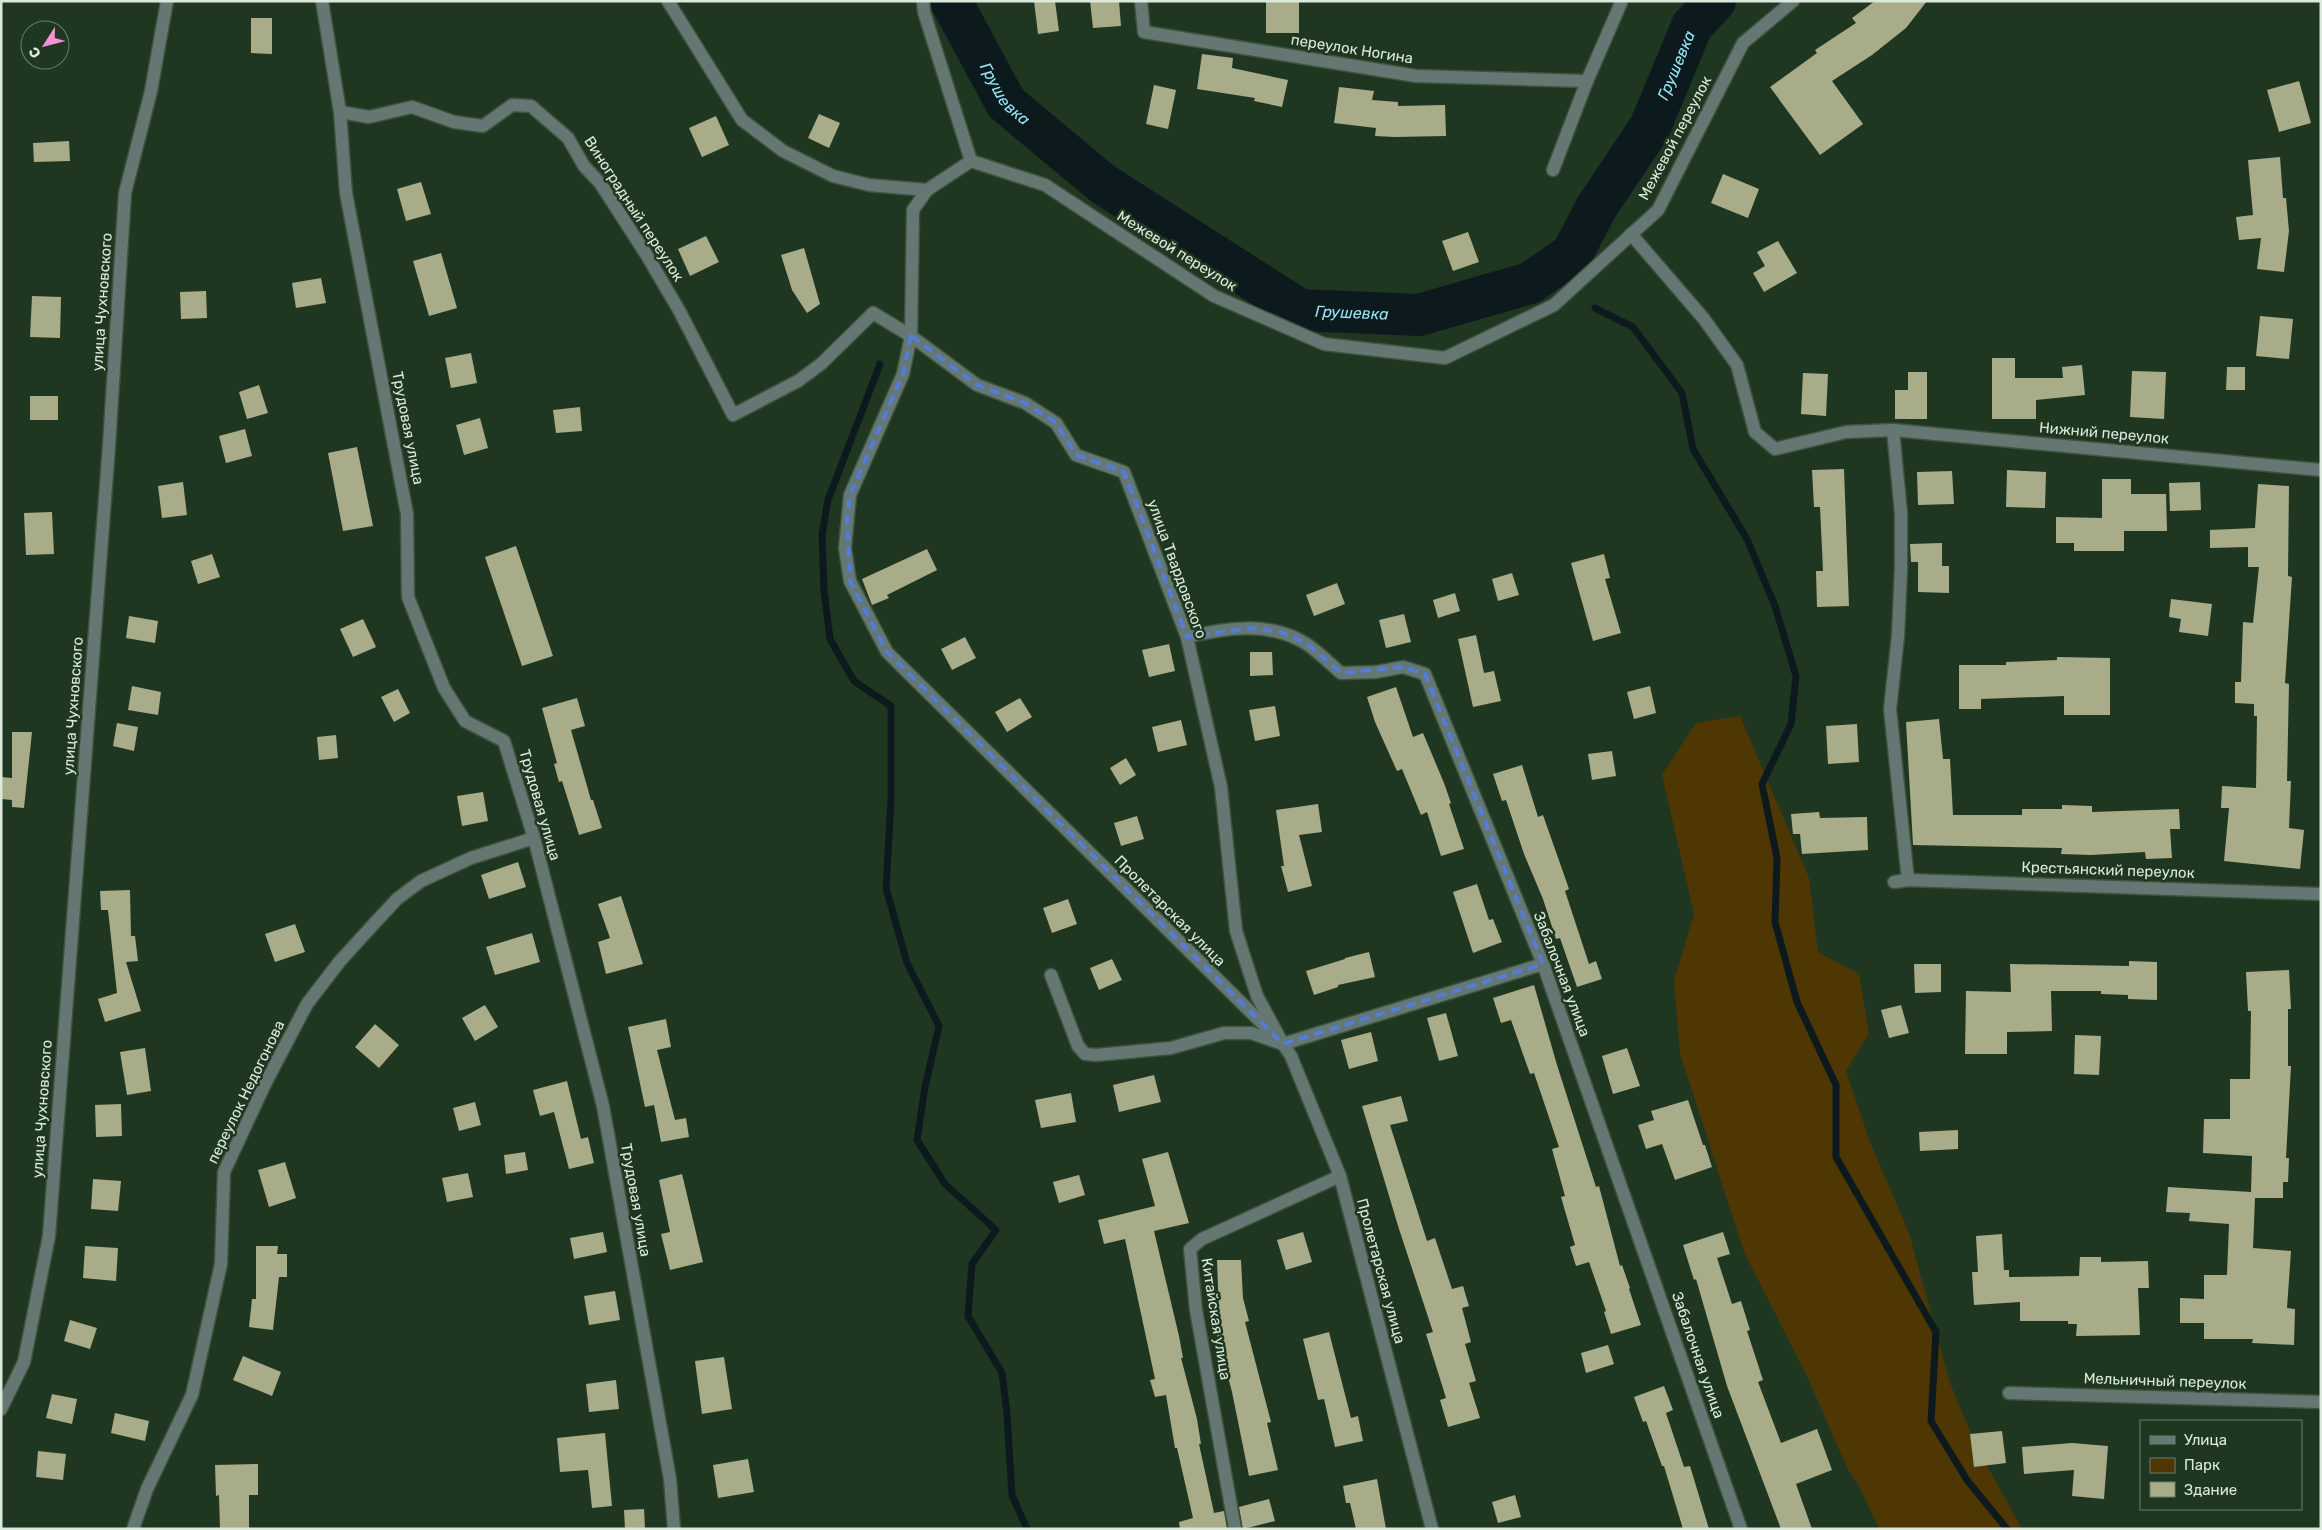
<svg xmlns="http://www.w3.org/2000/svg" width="2322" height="1530" viewBox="0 0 2322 1530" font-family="Rubik,sans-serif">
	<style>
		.green { fill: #4f3703 }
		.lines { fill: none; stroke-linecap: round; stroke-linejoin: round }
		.stream { stroke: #0c1a1d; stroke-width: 7 }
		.river { stroke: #0c1a1d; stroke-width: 42 }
		.building { fill: #a8ac89 }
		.minor-casing { stroke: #3d533f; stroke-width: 15 }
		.minor { stroke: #657773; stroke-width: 12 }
		.marked { fill: none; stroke: #567cd9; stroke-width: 4; stroke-dasharray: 10 6; stroke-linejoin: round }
		.labels { text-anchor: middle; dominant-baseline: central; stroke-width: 5; stroke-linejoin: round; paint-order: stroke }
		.street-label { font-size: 15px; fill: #dae9db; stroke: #1f3721 }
		.water-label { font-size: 16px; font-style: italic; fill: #96e4f5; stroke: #1f3721 }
	</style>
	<rect width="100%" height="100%" fill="#1f3721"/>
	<polygon class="green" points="1740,716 1809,878 1818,952 1859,974 1869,1033 1846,1071 1870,1142 1909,1233 1950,1383 1976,1446 2022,1529 1879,1529 1858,1484 1848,1470 1808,1378 1744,1252 1680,1053 1674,981 1694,914 1662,775 1696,723"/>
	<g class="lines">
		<g class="stream">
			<polyline points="1595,308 1633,327 1682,393 1693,449 1747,539 1775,606 1796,676 1791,724 1762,784 1777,858 1775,922 1797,1002 1836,1085 1836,1157 1936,1332 1931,1421 1967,1480 2007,1529"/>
			<polyline points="880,364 828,500 822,535 824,590 830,639 854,681 891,706 891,800 886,888 907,963 939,1026 925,1087 917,1140 945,1184 996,1230 972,1264 968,1316 1002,1373 1007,1414 1012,1495 1027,1529"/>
		</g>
		<path class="river" id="s1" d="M 951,1 L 1006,103 L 1103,184 L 1300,310 L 1419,315 L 1530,283 L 1572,254 L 1596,208 L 1650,127 L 1692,26 L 1715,1"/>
	</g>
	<g class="building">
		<polygon points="1034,1 1055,1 1059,31 1038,34"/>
		<polygon points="1090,1 1119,1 1121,26 1093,28"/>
		<rect x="1266" y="1" width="33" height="32"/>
		<polygon points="1875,1 1927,1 1906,28 1872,55 1832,81 1863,124 1820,155 1770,87 1817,53 1815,50 1856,23 1852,18"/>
		<polygon points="251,18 272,18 272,54 251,53"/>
		<polygon points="1202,54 1233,58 1232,68 1288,80 1282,107 1254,101 1255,98 1197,89"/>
		<polygon points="2299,81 2311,123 2279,132 2267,90"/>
		<polygon points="1154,85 1176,90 1168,129 1146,124"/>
		<polygon points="1339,87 1374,91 1372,100 1398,102 1398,106 1445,105 1446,136 1395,137 1375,136 1376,128 1334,123"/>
		<polygon points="819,114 840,123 829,148 808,138"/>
		<polygon points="716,116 729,145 702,157 689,128"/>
		<polygon points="69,141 70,161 34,162 33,143"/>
		<polygon points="2280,157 2283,198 2286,198 2289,231 2284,272 2257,269 2261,238 2239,240 2236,217 2253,215 2248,160"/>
		<polygon points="1723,174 1759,189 1748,218 1711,203"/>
		<polygon points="421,182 431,214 406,221 397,189"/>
		<polygon points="1468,232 1479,262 1453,271 1442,241"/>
		<polygon points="706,236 719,262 690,276 678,249"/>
		<polygon points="1778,241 1797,273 1764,292 1753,273 1765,266 1757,252"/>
		<polygon points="804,248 820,304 807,313 792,290 781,255"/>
		<polygon points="441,253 457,308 429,316 413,261"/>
		<polygon points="321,278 326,303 296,308 292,283"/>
		<polygon points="206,291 207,318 181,319 180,292"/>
		<polygon points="32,296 61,297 60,338 30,337"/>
		<polygon points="2260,316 2293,319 2289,359 2256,356"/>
		<polygon points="471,353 477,383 451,388 445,358"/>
		<polygon points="1992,358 2015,358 2015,378 2063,378 2062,367 2082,365 2085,395 2036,400 2036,419 1992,419"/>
		<polygon points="2227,367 2245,367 2245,390 2226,390"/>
		<polygon points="2132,371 2166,372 2164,419 2130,417"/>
		<polygon points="1908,372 1927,372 1927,419 1895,419 1895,390 1908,390"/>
		<polygon points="1803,373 1828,374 1826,416 1801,414"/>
		<polygon points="259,385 268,413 247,419 239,392"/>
		<rect x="30" y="396" width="28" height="24"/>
		<polygon points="580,407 582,431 556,433 553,410"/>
		<polygon points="480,418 488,448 464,455 456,425"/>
		<polygon points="245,429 252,456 226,463 219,436"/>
		<polygon points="357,447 373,526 343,531 328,453"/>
		<polygon points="1844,469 1849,606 1817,607 1816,571 1823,571 1820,507 1814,507 1812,470"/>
		<polygon points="2007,470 2046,472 2045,508 2006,507"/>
		<polygon points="1952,471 1954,504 1918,505 1917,472"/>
		<polygon points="2102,479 2131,479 2131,494 2166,494 2167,531 2124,531 2124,551 2074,551 2074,543 2056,543 2056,517 2102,518"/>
		<polygon points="183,482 187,515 162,518 158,486"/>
		<polygon points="2200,482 2201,510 2170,511 2169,483"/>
		<polygon points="2258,484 2289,486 2288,576 2292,577 2285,683 2289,684 2287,781 2291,781 2289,828 2304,830 2300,869 2224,861 2229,808 2221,808 2222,786 2256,788 2257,716 2254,716 2254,704 2235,703 2235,682 2241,682 2243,622 2253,623 2259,567 2248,567 2248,547 2210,548 2210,530 2255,528"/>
		<polygon points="52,512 54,554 26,555 24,513"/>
		<polygon points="1942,543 1942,566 1949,566 1949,593 1918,592 1918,562 1911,562 1910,544"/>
		<polygon points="516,546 553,656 522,666 485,557"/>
		<polygon points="927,549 937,570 887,595 889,598 872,605 862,579"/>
		<polygon points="212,554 220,577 198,584 191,561"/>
		<polygon points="1604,554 1610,578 1605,579 1621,633 1593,641 1571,563"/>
		<polygon points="1512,573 1519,595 1498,601 1492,579"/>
		<polygon points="1337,583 1345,604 1314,616 1306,595"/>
		<polygon points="1455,593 1460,611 1438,618 1433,600"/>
		<polygon points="2171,599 2212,604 2208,636 2179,632 2181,619 2169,617"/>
		<polygon points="1404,614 1411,642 1386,648 1379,620"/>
		<polygon points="129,616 158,621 155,643 126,638"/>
		<polygon points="363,619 376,647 353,657 340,629"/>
		<polygon points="1476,635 1484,673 1494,671 1501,701 1473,707 1458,639"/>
		<polygon points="965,637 976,658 952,670 941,649"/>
		<polygon points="1169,644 1175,671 1149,677 1142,650"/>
		<polygon points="1250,652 1272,652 1273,675 1250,676"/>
		<polygon points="2057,657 2110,658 2110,715 2064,715 2064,696 1981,699 1981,709 1959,709 1959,665 2006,665 2006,662 2057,660"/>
		<polygon points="132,686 161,692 158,715 128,710"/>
		<polygon points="1650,686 1656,713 1634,719 1627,692"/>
		<polygon points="1396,687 1413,737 1423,733 1444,783 1451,803 1449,804 1464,849 1441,856 1427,812 1421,815 1402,769 1397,771 1375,722 1367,697"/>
		<polygon points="398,689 410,713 394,722 381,697"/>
		<polygon points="577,698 585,726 571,730 591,800 593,800 602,828 579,835 562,781 559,782 554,764 557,763 542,708"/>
		<polygon points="1020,698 1032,717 1007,732 995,712"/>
		<polygon points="1275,706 1280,736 1255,741 1249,710"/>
		<polygon points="1939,719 1943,759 1950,759 1953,815 2022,815 2022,809 2062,809 2062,805 2092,806 2092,812 2179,809 2180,829 2170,829 2172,858 2146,859 2145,852 2091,855 2061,854 2062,848 1913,845 1906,722"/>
		<polygon points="1181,720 1187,745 1158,752 1152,727"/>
		<polygon points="117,723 138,727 134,751 113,746"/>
		<polygon points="1857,724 1859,762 1828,764 1826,726"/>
		<polygon points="12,732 32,732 24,808 12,807 12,800 1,799 1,777 12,778"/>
		<polygon points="336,735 338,758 319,760 317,737"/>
		<polygon points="1612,751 1616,776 1592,780 1588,754"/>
		<polygon points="1126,758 1136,775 1120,785 1110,768"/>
		<polygon points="1522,765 1538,817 1543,815 1569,889 1565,891 1589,964 1596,961 1602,979 1577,987 1560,938 1556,939 1543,899 1524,854 1506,800 1502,801 1493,774"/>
		<polygon points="483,792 488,821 462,826 457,796"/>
		<polygon points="1318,804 1322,832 1299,835 1312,886 1288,892 1281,866 1284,866 1276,810"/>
		<polygon points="1819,812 1820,818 1867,817 1868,850 1802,854 1800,834 1793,834 1791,814"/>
		<polygon points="1137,816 1144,839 1121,846 1114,823"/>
		<polygon points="518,862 526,887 489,899 481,875"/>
		<polygon points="1477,884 1489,920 1493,919 1502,942 1473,953 1453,892"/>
		<polygon points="130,890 131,936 135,936 138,961 126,962 141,1011 105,1022 98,999 117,993 108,910 101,910 100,891"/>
		<polygon points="621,896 643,964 606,974 598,942 610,938 598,904"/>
		<polygon points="1068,899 1077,924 1052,933 1043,908"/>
		<polygon points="295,924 305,952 275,962 265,934"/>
		<polygon points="532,933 540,962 495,975 486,947"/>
		<polygon points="1369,952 1375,977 1338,985 1338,987 1314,995 1306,971 1345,959 1345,958"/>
		<polygon points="1112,959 1122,980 1099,990 1090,968"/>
		<polygon points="2129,961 2157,962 2157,1000 2128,999 2128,995 2101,994 2101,991 2051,991 2052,1031 2007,1032 2007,1054 1965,1054 1966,991 2011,992 2010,964 2129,966"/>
		<polygon points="1914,964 1941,964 1941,992 1915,993"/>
		<polygon points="2289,970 2291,1009 2288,1009 2288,1066 2291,1066 2286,1158 2289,1158 2288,1182 2283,1182 2283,1198 2255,1198 2253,1248 2291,1251 2287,1308 2295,1309 2294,1345 2252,1343 2253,1339 2204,1339 2204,1323 2180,1323 2180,1298 2204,1299 2204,1275 2227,1275 2229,1224 2189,1221 2190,1213 2166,1212 2168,1187 2251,1192 2252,1156 2203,1153 2204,1119 2230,1119 2230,1079 2250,1079 2251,1011 2248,1011 2246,972"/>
		<polygon points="1534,985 1557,1065 1596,1187 1599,1186 1620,1266 1622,1265 1630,1288 1629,1289 1641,1325 1611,1334 1604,1312 1606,1311 1589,1262 1576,1266 1570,1247 1575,1245 1561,1197 1565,1196 1552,1149 1559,1147 1534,1073 1530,1074 1511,1020 1501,1023 1493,998"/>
		<polygon points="485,1005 498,1027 475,1041 462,1018"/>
		<polygon points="1901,1005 1909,1033 1889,1038 1881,1010"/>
		<polygon points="1446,1013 1458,1056 1439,1061 1427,1018"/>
		<polygon points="666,1019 671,1047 657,1050 675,1120 686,1118 689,1137 661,1142 654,1105 645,1107 628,1027"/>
		<polygon points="375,1024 399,1045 379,1068 355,1047"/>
		<polygon points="1371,1032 1378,1061 1349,1069 1341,1040"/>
		<polygon points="2075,1035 2101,1036 2099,1075 2074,1074"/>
		<polygon points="145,1048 151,1091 127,1095 120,1052"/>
		<polygon points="1627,1048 1640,1086 1613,1094 1602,1056"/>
		<polygon points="1154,1075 1161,1102 1119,1112 1113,1085"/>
		<polygon points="567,1081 581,1139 588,1137 594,1163 569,1169 554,1112 540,1116 533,1090"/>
		<polygon points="1071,1093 1076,1122 1041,1128 1035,1100"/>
		<polygon points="1401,1096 1408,1121 1390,1125 1427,1241 1435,1238 1452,1289 1463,1286 1469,1306 1462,1308 1471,1342 1465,1344 1476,1381 1469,1383 1480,1418 1448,1427 1440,1400 1446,1398 1426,1334 1433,1332 1399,1229 1362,1106"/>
		<polygon points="1688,1100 1703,1145 1705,1145 1712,1167 1675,1180 1662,1144 1646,1149 1638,1125 1654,1120 1651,1111"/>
		<polygon points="475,1102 481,1125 459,1131 453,1108"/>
		<polygon points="121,1104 122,1136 96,1137 95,1105"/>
		<polygon points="1958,1130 1958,1149 1920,1151 1919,1132"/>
		<polygon points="525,1152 528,1170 506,1174 504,1155"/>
		<polygon points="1168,1152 1189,1223 1154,1231 1179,1336 1183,1358 1181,1358 1197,1419 1201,1444 1199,1444 1214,1513 1224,1511 1227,1529 1180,1529 1179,1522 1193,1518 1177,1448 1175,1448 1166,1395 1155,1397 1150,1380 1155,1379 1125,1239 1104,1244 1098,1220 1155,1206 1142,1159"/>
		<polygon points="285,1162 296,1198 269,1207 258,1170"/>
		<polygon points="468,1173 473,1197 447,1202 442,1178"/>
		<polygon points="682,1174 703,1262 670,1270 661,1234 670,1232 659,1180"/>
		<polygon points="1079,1175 1085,1195 1059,1203 1053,1182"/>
		<polygon points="93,1179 121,1181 118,1211 91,1209"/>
		<polygon points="603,1232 607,1252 574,1259 570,1238"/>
		<polygon points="1303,1232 1312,1262 1286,1270 1277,1240"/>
		<polygon points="1723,1232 1730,1254 1717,1258 1732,1304 1741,1301 1750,1330 1747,1331 1763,1380 1758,1382 1781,1443 1817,1429 1832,1470 1796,1484 1812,1529 1781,1529 1727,1386 1696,1279 1694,1280 1683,1245"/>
		<polygon points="2002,1234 2004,1270 2009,1270 2009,1277 2079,1276 2080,1257 2101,1257 2101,1262 2148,1261 2149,1288 2138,1288 2140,1335 2076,1336 2077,1324 2068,1324 2068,1321 2020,1321 2020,1302 1974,1305 1972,1272 1978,1272 1976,1236"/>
		<polygon points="85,1246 118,1248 116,1281 83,1278"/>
		<polygon points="256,1246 278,1246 277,1254 287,1254 287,1277 279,1277 273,1330 249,1327 252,1299 256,1299"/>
		<polygon points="1217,1260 1241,1260 1243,1298 1249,1321 1245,1322 1271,1422 1267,1423 1278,1470 1249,1476 1232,1392 1212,1316 1219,1314"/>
		<polygon points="615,1291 620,1320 589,1325 584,1296"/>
		<polygon points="70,1320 97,1328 90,1349 64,1341"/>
		<polygon points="1329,1332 1351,1418 1358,1416 1363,1441 1335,1447 1324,1399 1318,1400 1303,1339"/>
		<polygon points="1608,1345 1614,1364 1586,1373 1581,1353"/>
		<polygon points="243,1356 281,1372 272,1396 233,1380"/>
		<polygon points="724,1357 732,1409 702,1414 695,1361"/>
		<polygon points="616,1380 619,1409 589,1412 586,1384"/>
		<polygon points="1664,1386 1673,1410 1666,1413 1684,1467 1690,1466 1709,1529 1683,1529 1664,1466 1662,1466 1646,1421 1643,1422 1634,1397"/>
		<polygon points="52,1394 77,1399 72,1424 46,1418"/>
		<polygon points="115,1413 149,1421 145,1441 111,1433"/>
		<polygon points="2002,1431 2006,1463 1974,1467 1970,1434"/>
		<polygon points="605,1433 612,1506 592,1508 588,1470 560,1472 557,1438"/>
		<polygon points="2072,1443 2108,1446 2104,1499 2072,1496 2074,1470 2024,1474 2022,1447"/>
		<polygon points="38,1451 66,1454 63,1480 36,1477"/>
		<polygon points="748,1459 754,1492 718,1498 713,1465"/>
		<polygon points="258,1464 258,1495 249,1495 249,1529 220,1529 219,1495 216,1496 215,1465"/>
		<polygon points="1377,1479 1386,1529 1356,1529 1350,1503 1346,1503 1343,1486"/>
		<polygon points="1515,1495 1521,1517 1498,1523 1492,1502"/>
		<polygon points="1269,1499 1275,1521 1243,1529 1239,1507"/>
		<polygon points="644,1509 645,1529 625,1529 624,1510"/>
	</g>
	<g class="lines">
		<defs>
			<g id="minor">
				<polyline points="322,1 340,112 346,193 407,514 408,597 444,688 465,721 504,741 534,838 603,1106 670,1479 674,1529"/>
				<polyline points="668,1 742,120 783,151 833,176 869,185 927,190"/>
				<polyline points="923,1 924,12 971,161"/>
				<polyline points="1141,1 1144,32 1416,76 1587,81"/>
				<polyline points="340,112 369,117 412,107 454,122 483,126 512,105 531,106 568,138 584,166 600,183 646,254 680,312 733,415 798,381 821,364 873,313 911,336 977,385 1025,403 1056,423 1076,455 1124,472 1187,637 1221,787 1236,931 1257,996 1283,1044"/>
				<polyline points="971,161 927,190 913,210 911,336 903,374 850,495 845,548 850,581 887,652 1283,1044 1291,1056 1340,1176 1432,1529"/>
				<polyline points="971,161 1045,185 1214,296 1324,344 1445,358 1554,305 1658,210 1743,43 1793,1"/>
				<polyline points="1553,170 1587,81 1621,3 1620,1"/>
				<polyline points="1631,234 1704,319 1737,365 1755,432 1775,449 1846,432 1893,430 2321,470"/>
				<polyline points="1893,430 1901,513 1901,568 1898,636 1890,709 1908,880"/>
				<path d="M 1187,637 C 1226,628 1269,621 1305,643 C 1318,651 1329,663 1341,673 L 1376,672 L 1403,667 L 1425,674 L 1543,964 L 1741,1529"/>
				<polyline points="1894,882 1908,880 2321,894"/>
				<polyline points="1051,975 1078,1046 1085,1054 1097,1055 1171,1048 1224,1033 1251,1033 1283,1044 1543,964"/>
				<polyline points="2009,1393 2321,1402"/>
				<polyline points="1,1409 24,1362 49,1236 109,446 125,193 151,91 167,1"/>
				<polyline points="133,1529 147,1489 192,1395 221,1264 224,1172 265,1084 307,1004 340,961 372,926 397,899 421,881 471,858 534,838"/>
				<polyline points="1235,1529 1196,1310 1190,1249 1202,1239 1340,1176"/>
			</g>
		</defs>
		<use href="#minor" class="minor-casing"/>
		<use href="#minor" class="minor"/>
	</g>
	<path class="marked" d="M 911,336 L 977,385 L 1025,403 L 1056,423 L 1076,455 L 1124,472 L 1187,637 L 1252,628 L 1281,632 L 1306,643 L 1341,673 L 1403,667 L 1425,674 L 1543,964 L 1283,1044 L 887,652 L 850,581 L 847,520 L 850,495 L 903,374 Z"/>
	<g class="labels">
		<g class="street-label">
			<text transform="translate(1352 49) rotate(9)">переулок Ногина</text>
			<text transform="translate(1675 138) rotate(-62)">Межевой переулок</text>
			<text transform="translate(634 209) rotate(57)">Виноградный переулок</text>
			<text transform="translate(1177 251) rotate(32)">Межевой переулок</text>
			<text transform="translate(102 302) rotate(-86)">улица Чухновского</text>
			<text transform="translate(408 428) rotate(79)">Трудовая улица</text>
			<text transform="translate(2104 433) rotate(5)">Нижний переулок</text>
			<text transform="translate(1177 569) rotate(70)">улица Твардовского</text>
			<text transform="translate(73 706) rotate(-86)">улица Чухновского</text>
			<text transform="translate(540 805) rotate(74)">Трудовая улица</text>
			<text transform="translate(2108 870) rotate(2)">Крестьянский переулок</text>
			<text transform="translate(1170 911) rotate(45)">Пролетарская улица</text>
			<text transform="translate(1562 974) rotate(69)">Забалочная улица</text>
			<text transform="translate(246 1092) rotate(-64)">переулок Недогонова</text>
			<text transform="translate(42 1109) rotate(-86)">улица Чухновского</text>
			<text transform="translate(636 1200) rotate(80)">Трудовая улица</text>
			<text transform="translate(1381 1271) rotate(75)">Пролетарская улица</text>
			<text transform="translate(1216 1319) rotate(81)">Китайская улица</text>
			<text transform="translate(1698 1355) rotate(71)">Забалочная улица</text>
			<text transform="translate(2165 1381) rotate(2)">Мельничный переулок</text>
		</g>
		<g class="water-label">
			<text stroke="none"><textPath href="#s1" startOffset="978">Грушевка</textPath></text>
			<text stroke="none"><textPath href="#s1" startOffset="108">Грушевка</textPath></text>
			<text stroke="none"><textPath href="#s1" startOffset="528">Грушевка</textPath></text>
		</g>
	</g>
	<rect width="2322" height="1530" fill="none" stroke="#dae9db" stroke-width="5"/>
	<rect x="2140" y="1420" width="162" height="90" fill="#1f3721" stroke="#6a7e6b"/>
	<rect x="2150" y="1436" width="25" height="8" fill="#657773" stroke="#6a7e6b"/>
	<text x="2184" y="1445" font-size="15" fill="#dae9db">Улица</text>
	<rect x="2150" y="1458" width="25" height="15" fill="#4f3703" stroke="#6a7e6b"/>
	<text x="2184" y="1470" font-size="15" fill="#dae9db">Парк</text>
	<rect x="2150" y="1482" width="25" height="15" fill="#a8ac89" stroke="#6a7e6b"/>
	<text x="2184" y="1495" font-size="15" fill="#dae9db">Здание</text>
	<g transform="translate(45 45) rotate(234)"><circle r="24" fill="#1f3721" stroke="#6a7e6b"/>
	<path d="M0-4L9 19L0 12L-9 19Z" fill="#f491d4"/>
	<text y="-8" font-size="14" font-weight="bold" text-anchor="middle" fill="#dae9db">С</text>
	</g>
</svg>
